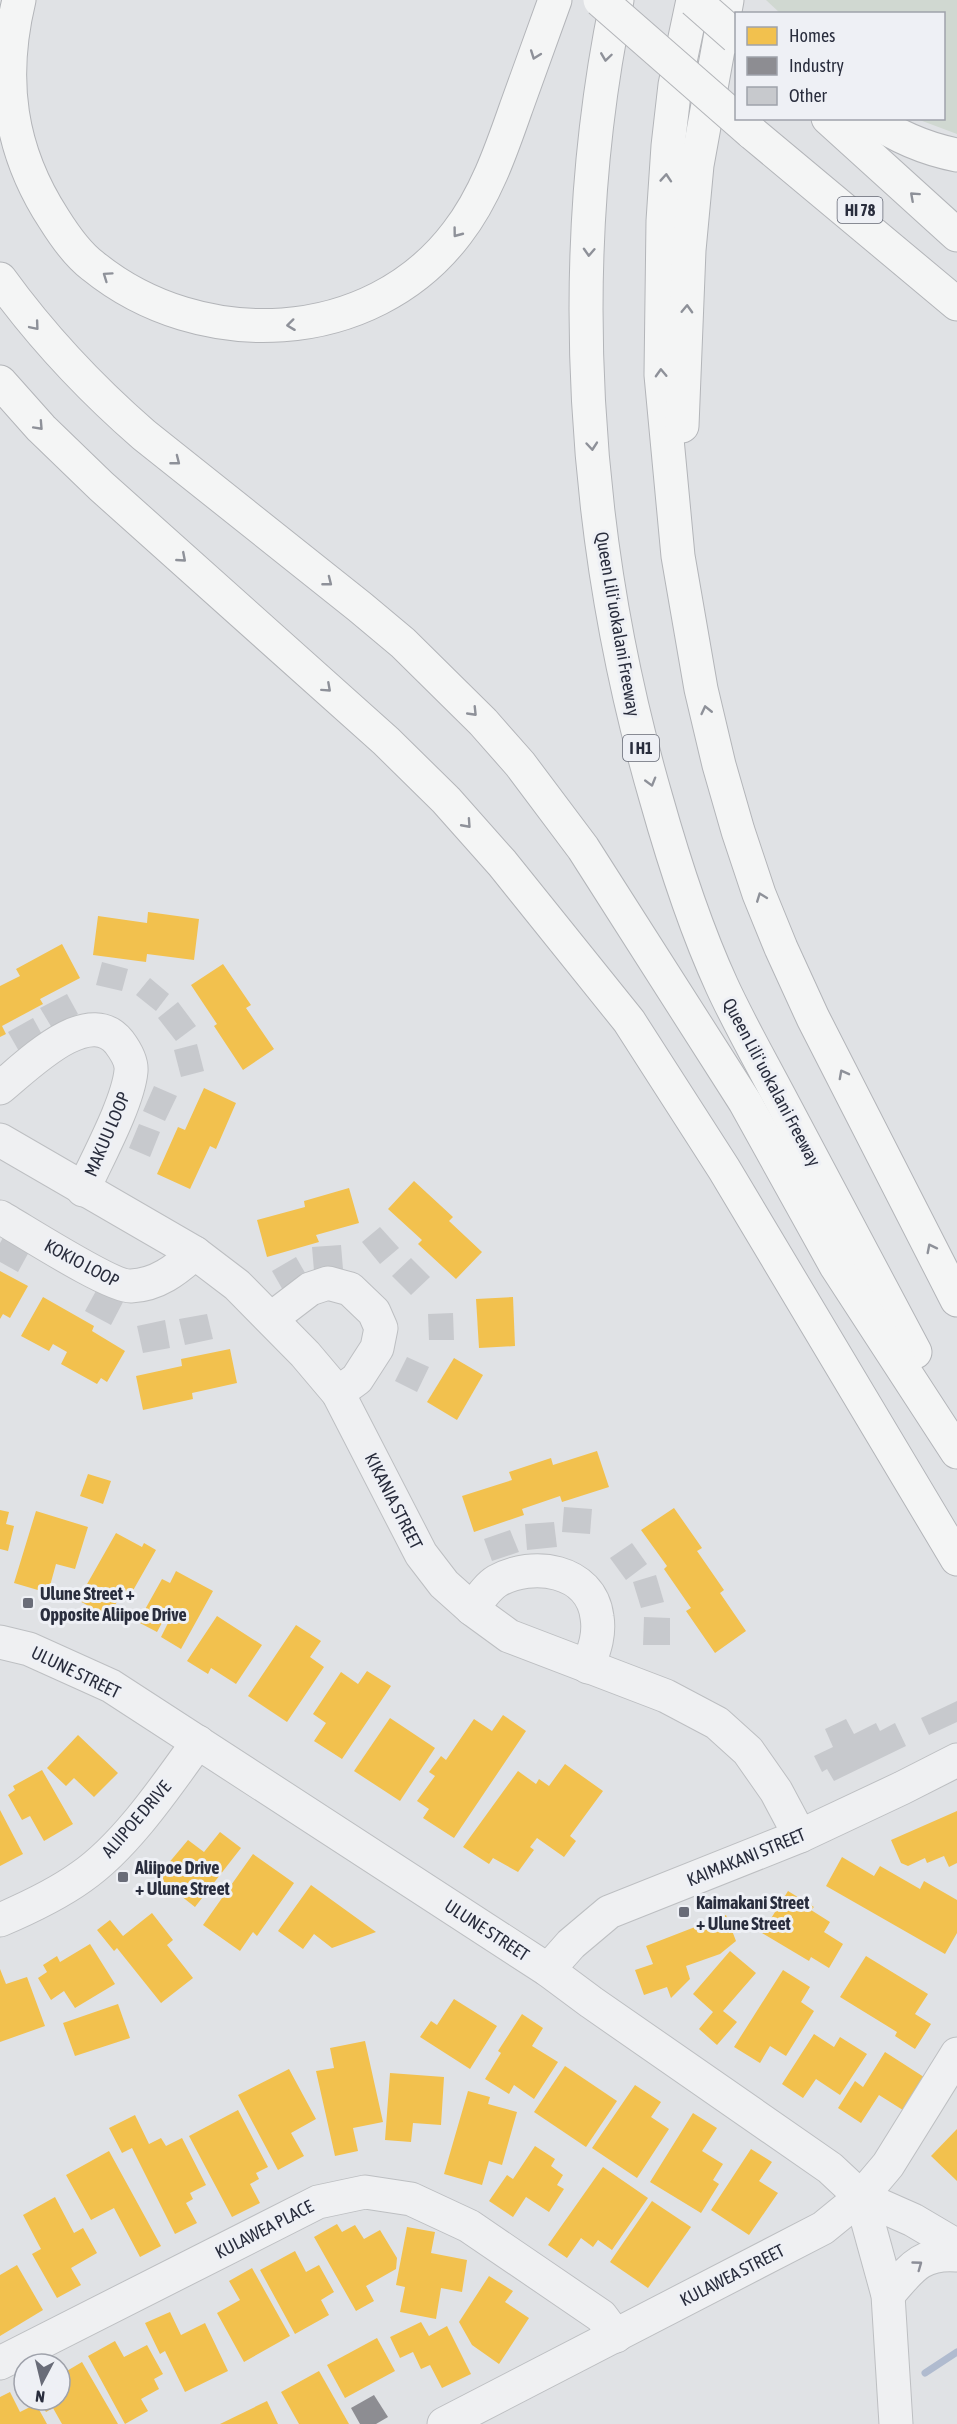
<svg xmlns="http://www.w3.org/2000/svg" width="957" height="2424" viewBox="0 0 957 2424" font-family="'Asap Condensed',sans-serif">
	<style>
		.green { fill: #d0d8d1 }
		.homes { fill: #f2c14e }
		.industry { fill: #8d8d92 }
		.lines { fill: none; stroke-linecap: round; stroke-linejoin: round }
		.stream { stroke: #b0bbcf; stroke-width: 7 }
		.building { fill: #c7c9cd }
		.minor-casing { stroke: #bdbfc2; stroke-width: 35 }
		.highway-casing { stroke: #b3b5b9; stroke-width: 35 }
		.minor { stroke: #eff0f2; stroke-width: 33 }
		.highway { stroke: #f4f5f5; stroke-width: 33 }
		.highway-bridge-casing { stroke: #b3b5b9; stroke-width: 35; stroke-linecap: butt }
		.highway-bridge { stroke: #f4f5f5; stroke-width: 33 }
		.oneway { stroke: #8e9199 }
		.oneway2 { stroke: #8c8e98 }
		.poi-dot { fill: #696c78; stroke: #eef0f5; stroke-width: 2 }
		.labels { text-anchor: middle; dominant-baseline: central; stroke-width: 6; stroke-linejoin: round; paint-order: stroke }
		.shield { fill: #eef0f5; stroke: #646874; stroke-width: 1.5 }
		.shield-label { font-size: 16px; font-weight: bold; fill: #292d3d }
		.street-label { font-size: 18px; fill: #292d3d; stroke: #eef0f5 }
		.poi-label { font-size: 18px; font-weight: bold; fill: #292d3d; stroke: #eef0f5; text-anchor: start }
	</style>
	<rect width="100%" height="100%" fill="#e0e2e5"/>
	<polygon class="green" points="766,0 957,0 957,134 917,119 944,118 944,14 780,13"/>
	<g class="homes">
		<polygon points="148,912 199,919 194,960 147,954 146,962 93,955 98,916 147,923"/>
		<polygon points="62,944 80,978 40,999 43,1004 2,1026 6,1034 0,1037 0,986 20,976 16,969"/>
		<polygon points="223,964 251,1005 246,1008 274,1049 243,1070 214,1026 217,1024 191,985"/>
		<polygon points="204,1088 236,1103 216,1149 210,1146 190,1189 157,1174 178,1127 185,1130"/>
		<polygon points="414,1181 453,1217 449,1221 482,1252 456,1279 418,1244 422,1240 388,1209"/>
		<polygon points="349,1188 359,1223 316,1235 319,1242 267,1257 257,1220 305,1207 304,1201"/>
		<polygon points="0,1271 28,1286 10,1318 3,1314 0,1319"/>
		<polygon points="43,1297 94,1326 92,1331 125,1351 107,1382 101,1378 97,1384 61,1364 67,1352 53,1344 49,1351 21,1336"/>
		<polygon points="513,1297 515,1346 479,1348 476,1299"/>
		<polygon points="230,1349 237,1383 192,1393 193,1399 143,1410 136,1376 182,1366 181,1359"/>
		<polygon points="454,1358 483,1375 457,1420 427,1402"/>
		<polygon points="597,1451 609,1487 562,1502 560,1496 522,1509 524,1515 474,1532 462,1496 512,1480 509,1472 551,1458 553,1465"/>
		<polygon points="88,1474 111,1481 103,1504 80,1496"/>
		<polygon points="674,1508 702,1548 697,1551 724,1590 720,1593 746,1631 715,1653 686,1611 691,1608 664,1569 667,1566 641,1530"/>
		<polygon points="0,1510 9,1512 6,1524 14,1526 8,1551 0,1549"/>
		<polygon points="36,1511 88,1527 75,1569 56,1564 48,1593 14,1583"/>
		<polygon points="116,1533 142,1547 144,1543 156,1550 131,1594 124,1590 108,1617 78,1600"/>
		<polygon points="176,1571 213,1591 181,1649 161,1637 168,1623 163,1621 157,1632 138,1622 162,1579 170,1583"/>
		<polygon points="217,1616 262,1645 236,1684 211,1668 208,1674 187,1661"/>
		<polygon points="296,1625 321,1641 310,1657 324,1667 287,1722 248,1696"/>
		<polygon points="367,1671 391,1686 342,1759 314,1741 326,1723 313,1714 341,1672 358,1684"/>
		<polygon points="503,1715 526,1731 454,1838 423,1818 429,1809 417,1801 435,1776 429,1772 441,1756 446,1760 474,1719 492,1731"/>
		<polygon points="390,1718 435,1748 400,1801 354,1771"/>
		<polygon points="78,1735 118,1773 94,1797 74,1778 66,1786 47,1768"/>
		<polygon points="565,1764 603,1791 570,1836 576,1841 564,1857 537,1838 530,1847 534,1850 518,1872 493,1858 489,1864 463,1847 518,1771 536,1784 539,1779 549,1786"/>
		<polygon points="42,1770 73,1824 44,1841 30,1816 22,1820 8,1795 15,1790 13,1786"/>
		<polygon points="0,1810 23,1854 0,1866"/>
		<polygon points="957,1811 957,1863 949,1867 944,1856 927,1863 925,1858 908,1866 901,1863 891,1840"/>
		<polygon points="220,1832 241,1848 195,1907 157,1877 188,1840 204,1852"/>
		<polygon points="253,1854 294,1883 257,1936 253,1932 240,1951 203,1925"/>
		<polygon points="842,1857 874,1876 880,1866 920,1889 924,1881 957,1900 957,1933 945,1954 826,1886"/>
		<polygon points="311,1885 376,1932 332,1948 314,1934 303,1949 278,1931"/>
		<polygon points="788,1891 814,1907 811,1910 830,1922 824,1932 843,1944 829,1968 811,1957 809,1961 762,1933"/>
		<polygon points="152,1913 173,1940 167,1945 193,1978 161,2003 117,1948 114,1951 97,1930 110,1920 123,1936"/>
		<polygon points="726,1915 736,1941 720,1954 686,1966 690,1979 671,1998 667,1987 644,1995 635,1970 653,1964 646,1946"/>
		<polygon points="90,1944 115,1984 75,2008 64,1991 51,2000 38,1978 47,1972 43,1965 57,1956 60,1962"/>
		<polygon points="730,1951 756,1973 723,2011 737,2022 717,2045 699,2029 713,2012 693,1994"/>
		<polygon points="866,1956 928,1994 915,2014 931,2024 915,2049 895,2036 897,2032 840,1997"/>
		<polygon points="0,1969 6,1984 27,1977 45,2026 0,2042"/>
		<polygon points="783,1970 810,1987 801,2002 814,2011 786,2056 770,2046 760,2063 734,2047"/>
		<polygon points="454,1999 497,2026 470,2069 420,2037 431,2021 437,2025"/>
		<polygon points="118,2004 130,2038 75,2056 63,2023"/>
		<polygon points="522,2014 543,2028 532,2046 558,2062 534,2099 514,2085 509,2094 485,2079 501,2053 498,2051"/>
		<polygon points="814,2034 834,2047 840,2037 867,2054 840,2095 816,2079 803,2098 782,2084"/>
		<polygon points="365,2041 383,2122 353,2128 358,2151 335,2156 316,2071 334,2068 330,2048"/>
		<polygon points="885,2052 927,2079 906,2112 879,2095 861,2123 838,2108 855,2081 863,2087"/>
		<polygon points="565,2066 617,2101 586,2147 534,2112"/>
		<polygon points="289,2069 316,2119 291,2133 304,2156 278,2170 238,2095"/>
		<polygon points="390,2073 444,2077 441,2125 413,2123 411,2142 385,2140"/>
		<polygon points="635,2085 661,2102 651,2117 669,2129 637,2178 592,2148"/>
		<polygon points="468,2091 490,2097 488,2104 517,2112 502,2165 489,2161 482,2185 444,2174"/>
		<polygon points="238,2110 268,2167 256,2173 259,2179 250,2184 260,2203 232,2217 189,2136"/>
		<polygon points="693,2113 717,2128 702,2151 723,2164 713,2180 719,2184 701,2213 650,2182"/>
		<polygon points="135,2115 149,2144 161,2138 166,2146 182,2138 206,2185 190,2193 193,2199 186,2203 197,2223 175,2234 132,2148 122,2153 109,2128"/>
		<polygon points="957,2129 957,2181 931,2156"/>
		<polygon points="535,2146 555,2159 551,2166 563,2175 557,2185 564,2189 549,2212 526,2197 513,2217 489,2201 507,2175 513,2179"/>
		<polygon points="751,2149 772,2162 759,2181 778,2193 749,2235 711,2210"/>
		<polygon points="109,2151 161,2246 140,2257 114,2208 91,2220 66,2175"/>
		<polygon points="603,2167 648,2198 612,2250 598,2240 593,2247 581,2238 567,2258 548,2245"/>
		<polygon points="55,2197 74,2233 83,2228 97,2253 71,2268 81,2285 57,2298 32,2254 41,2249 23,2215"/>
		<polygon points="652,2201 691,2227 648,2288 610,2262"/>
		<polygon points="337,2224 342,2232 355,2225 364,2239 380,2230 397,2258 396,2269 366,2286 374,2301 356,2311 314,2237"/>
		<polygon points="407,2227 435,2232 431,2253 467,2260 462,2292 441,2288 436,2319 400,2312 405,2287 396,2285"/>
		<polygon points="295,2251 306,2272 319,2265 334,2292 321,2300 329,2315 295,2334 260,2270"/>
		<polygon points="17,2265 43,2310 0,2336 0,2275"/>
		<polygon points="252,2268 290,2336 244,2362 217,2313 240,2300 229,2281"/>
		<polygon points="489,2276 513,2291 505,2302 529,2318 499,2364 472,2345 459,2322"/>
		<polygon points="170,2312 181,2335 205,2323 228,2371 185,2392 165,2351 160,2354 145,2323"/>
		<polygon points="421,2322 429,2336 447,2326 471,2374 442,2388 430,2365 421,2369 413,2352 400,2358 390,2337"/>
		<polygon points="377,2338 395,2371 345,2398 327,2365"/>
		<polygon points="115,2341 124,2357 147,2345 163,2374 154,2379 159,2389 141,2399 148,2411 125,2424 88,2356"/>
		<polygon points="82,2362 118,2424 62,2424 53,2408 46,2412 39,2400 60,2400 60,2375"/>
		<polygon points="319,2371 349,2424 299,2424 281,2392"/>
		<polygon points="10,2392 20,2412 36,2404 47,2424 0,2424 0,2397"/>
		<polygon points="267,2401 278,2424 220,2424"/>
	</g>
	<polygon class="industry" points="374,2395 388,2417 376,2424 360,2424 351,2408"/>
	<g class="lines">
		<polyline class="stream" points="925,2373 957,2352"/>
	</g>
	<g class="building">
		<polygon points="102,962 128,969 122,991 96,985"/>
		<polygon points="150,978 169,994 156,1011 136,995"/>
		<polygon points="67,994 78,1014 52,1028 40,1008"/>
		<polygon points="178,1002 196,1026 176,1041 158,1018"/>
		<polygon points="33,1018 45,1040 20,1053 8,1032"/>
		<polygon points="197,1044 204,1071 181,1077 174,1050"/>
		<polygon points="154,1086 177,1096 165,1121 143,1111"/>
		<polygon points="139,1124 160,1132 150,1157 129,1148"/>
		<polygon points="380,1227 399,1248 380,1264 362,1242"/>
		<polygon points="4,1236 30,1250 18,1272 0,1262 0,1243"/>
		<polygon points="341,1245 343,1269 314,1271 312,1247"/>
		<polygon points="296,1257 308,1278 284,1292 272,1271"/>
		<polygon points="411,1258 430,1277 411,1295 392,1276"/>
		<polygon points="97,1289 123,1302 111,1325 85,1311"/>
		<polygon points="453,1313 454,1340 429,1340 428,1314"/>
		<polygon points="207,1314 213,1339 185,1345 179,1319"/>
		<polygon points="165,1320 170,1348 143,1353 137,1326"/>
		<polygon points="407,1357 429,1367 417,1392 395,1381"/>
		<polygon points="564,1507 592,1509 590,1534 562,1532"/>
		<polygon points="554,1522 557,1547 527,1550 525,1524"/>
		<polygon points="510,1530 519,1552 492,1561 484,1539"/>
		<polygon points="632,1543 647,1564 626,1580 610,1558"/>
		<polygon points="656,1575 664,1602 641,1608 633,1582"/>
		<polygon points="644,1617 670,1618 670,1645 643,1645"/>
		<polygon points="957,1701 957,1722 929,1735 921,1718"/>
		<polygon points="846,1719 854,1734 876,1723 880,1731 895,1723 906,1746 834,1781 827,1769 822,1772 814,1756 833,1747 825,1729"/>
	</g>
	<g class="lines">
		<defs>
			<g id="minor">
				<path d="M 0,1088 C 26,1067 88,1003 119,1042 C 125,1050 132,1061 131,1071 C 128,1103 97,1159 83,1190"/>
				<polyline points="0,1140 195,1253 237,1285 305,1354 338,1393 421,1554 444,1584 472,1609 509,1636 666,1696 717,1723 748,1751 776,1791 800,1836"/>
				<path d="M 0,1217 C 23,1230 111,1287 131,1286 C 157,1285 176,1270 195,1253"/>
				<polyline points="272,1318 310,1289 328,1283 350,1289 374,1312 381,1328 377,1348 357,1379 338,1393"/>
				<path d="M 472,1609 C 479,1600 487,1587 497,1581 C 532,1561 591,1569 597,1617 C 600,1635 594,1650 588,1667"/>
				<polyline points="0,1642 29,1649 111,1686 548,1970 591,2002 830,2168 861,2197 913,2220 957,2246"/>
				<path d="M 0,1920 C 28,1908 56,1895 81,1877 C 126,1846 167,1785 198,1742"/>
				<polyline points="548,1970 571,1944 609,1912 800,1836 902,1788 957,1760"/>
				<polyline points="861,2197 888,2295 896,2424"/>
				<path d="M 888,2295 C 910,2270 920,2252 957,2255"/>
				<polyline points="0,2363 318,2202 365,2192 411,2199 469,2226 601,2316 616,2336"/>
				<polyline points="444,2424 823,2228 861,2197 888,2165 957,2054"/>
			</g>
			<g id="highway">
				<path d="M 19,0 C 0,79 9,150 54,219 C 64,235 77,254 93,266 C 200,353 371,347 457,233 C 485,197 501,151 516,108 C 529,72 542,36 555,0"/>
				<path d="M 617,0 C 563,260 582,543 656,798 C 674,862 694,925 722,986 C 739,1023 759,1058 778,1094 C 823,1180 869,1266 915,1352"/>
				<polyline points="693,0 675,85 668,146 663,221 661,375 678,556 701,689 719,765 738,831 759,894 781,948 813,1018 957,1300"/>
				<polyline points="828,118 957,235"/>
				<path d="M 870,118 C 896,136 926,149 957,155"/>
				<polyline points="751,132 957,304"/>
				<path d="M 0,279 C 42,337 90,388 144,435 L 360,607 L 403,643 L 483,722 L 520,764 L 583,848 L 745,1102 L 836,1266 L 957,1452"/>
				<polyline points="0,382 41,428 101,486 386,741 446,800 502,863 629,1021 724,1169 957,1559"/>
				<polyline points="682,426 689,250 697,165 727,0"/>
			</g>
		</defs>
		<use href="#minor" class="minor-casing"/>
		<use href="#highway" class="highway-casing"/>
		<use href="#minor" class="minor"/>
		<use href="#highway" class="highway"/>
		<defs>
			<g id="highway-bridge">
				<polyline points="600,0 751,132"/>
				<polyline points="694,0 736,37"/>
			</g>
		</defs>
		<use href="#highway-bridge" class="highway-bridge-casing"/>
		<use href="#highway-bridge" class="highway-bridge"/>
	</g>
	<defs><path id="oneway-chevron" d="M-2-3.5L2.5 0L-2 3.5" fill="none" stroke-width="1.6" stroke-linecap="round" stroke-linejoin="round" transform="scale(1.5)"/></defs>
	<g class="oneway">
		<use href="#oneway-chevron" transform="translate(535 55) rotate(110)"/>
		<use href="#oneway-chevron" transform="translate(606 57) rotate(98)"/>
		<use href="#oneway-chevron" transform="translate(666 178) rotate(-86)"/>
		<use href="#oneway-chevron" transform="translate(914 196) rotate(-138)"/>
		<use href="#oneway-chevron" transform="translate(457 233) rotate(127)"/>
		<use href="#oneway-chevron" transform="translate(589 252) rotate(93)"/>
		<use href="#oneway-chevron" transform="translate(107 276) rotate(-145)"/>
		<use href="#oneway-chevron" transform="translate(687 309) rotate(-88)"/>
		<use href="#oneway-chevron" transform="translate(291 325) rotate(173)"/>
		<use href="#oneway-chevron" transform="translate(35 326) rotate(50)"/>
		<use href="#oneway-chevron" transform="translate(661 373) rotate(-92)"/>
		<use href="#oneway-chevron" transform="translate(39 426) rotate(47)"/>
		<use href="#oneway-chevron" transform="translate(592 446) rotate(85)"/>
		<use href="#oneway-chevron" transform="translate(176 461) rotate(38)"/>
		<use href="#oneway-chevron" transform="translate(182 558) rotate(41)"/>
		<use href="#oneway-chevron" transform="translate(328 582) rotate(38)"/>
		<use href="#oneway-chevron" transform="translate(327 688) rotate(42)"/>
		<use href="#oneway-chevron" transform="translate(706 710) rotate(-103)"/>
		<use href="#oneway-chevron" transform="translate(473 712) rotate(46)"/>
		<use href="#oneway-chevron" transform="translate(651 782) rotate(74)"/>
		<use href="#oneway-chevron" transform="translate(467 824) rotate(48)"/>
		<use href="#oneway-chevron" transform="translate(761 897) rotate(-111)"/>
		<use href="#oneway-chevron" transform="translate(843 1074) rotate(-118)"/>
		<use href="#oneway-chevron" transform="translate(931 1248) rotate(-117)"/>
	</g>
	<use class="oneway2" href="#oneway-chevron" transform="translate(918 2265) rotate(-36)"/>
	<g class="poi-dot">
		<rect x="22" y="1597" width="12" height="12" rx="3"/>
		<rect x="117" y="1871" width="12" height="12" rx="3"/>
		<rect x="678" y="1906" width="12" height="12" rx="3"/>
	</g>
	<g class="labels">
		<g class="shield">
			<rect x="837.5" y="197" width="45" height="26" rx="4.5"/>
			<rect x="623" y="735" width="36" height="26" rx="4.5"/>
		</g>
		<g class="shield-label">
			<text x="860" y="210">HI 78</text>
			<text x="641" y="748">I H1</text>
		</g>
		<g class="street-label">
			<text transform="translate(618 624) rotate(80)">Queen Liliʻuokalani Freeway</text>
			<text transform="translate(772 1082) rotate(62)">Queen Liliʻuokalani Freeway</text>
			<text transform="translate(107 1134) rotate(-67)">MAKUU LOOP</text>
			<text transform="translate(82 1263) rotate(28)">KOKIO LOOP</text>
			<text transform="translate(394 1501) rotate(63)">KIKANIA STREET</text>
			<text transform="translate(76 1672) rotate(26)">ULUNE STREET</text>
			<text transform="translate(136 1819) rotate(-49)">ALIIPOE DRIVE</text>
			<text transform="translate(746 1857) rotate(-22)">KAIMAKANI STREET</text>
			<text transform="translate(487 1930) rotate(33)">ULUNE STREET</text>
			<text transform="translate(264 2229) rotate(-27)">KULAWEA PLACE</text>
			<text transform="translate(732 2275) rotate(-27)">KULAWEA STREET</text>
		</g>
		<g class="poi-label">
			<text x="40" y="1593">Ulune Street +<tspan x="40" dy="21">Opposite Aliipoe Drive</tspan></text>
			<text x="135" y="1867">Aliipoe Drive<tspan x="135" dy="21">+ Ulune Street</tspan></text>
			<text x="696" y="1902">Kaimakani Street<tspan x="696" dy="21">+ Ulune Street</tspan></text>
		</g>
	</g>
	<rect x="735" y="12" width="210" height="108" fill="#eef0f5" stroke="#9fa2ab" stroke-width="1.5"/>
	<rect x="747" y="27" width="30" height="18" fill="#f2c14e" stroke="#9fa2ab" stroke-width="1.5"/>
	<text x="789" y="42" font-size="18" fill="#292d3d">Homes</text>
	<rect x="747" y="57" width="30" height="18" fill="#8d8d92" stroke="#9fa2ab" stroke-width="1.5"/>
	<text x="789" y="72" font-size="18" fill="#292d3d">Industry</text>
	<rect x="747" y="87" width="30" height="18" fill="#c7c9cd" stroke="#9fa2ab" stroke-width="1.5"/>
	<text x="789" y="102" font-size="18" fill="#292d3d">Other</text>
	<g transform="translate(42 2382) rotate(187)"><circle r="28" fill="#eef0f5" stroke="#9fa2ab" stroke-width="1.5"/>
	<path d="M0-4.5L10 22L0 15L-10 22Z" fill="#696c78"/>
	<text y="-9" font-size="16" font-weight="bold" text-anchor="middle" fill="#292d3d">N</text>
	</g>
</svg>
